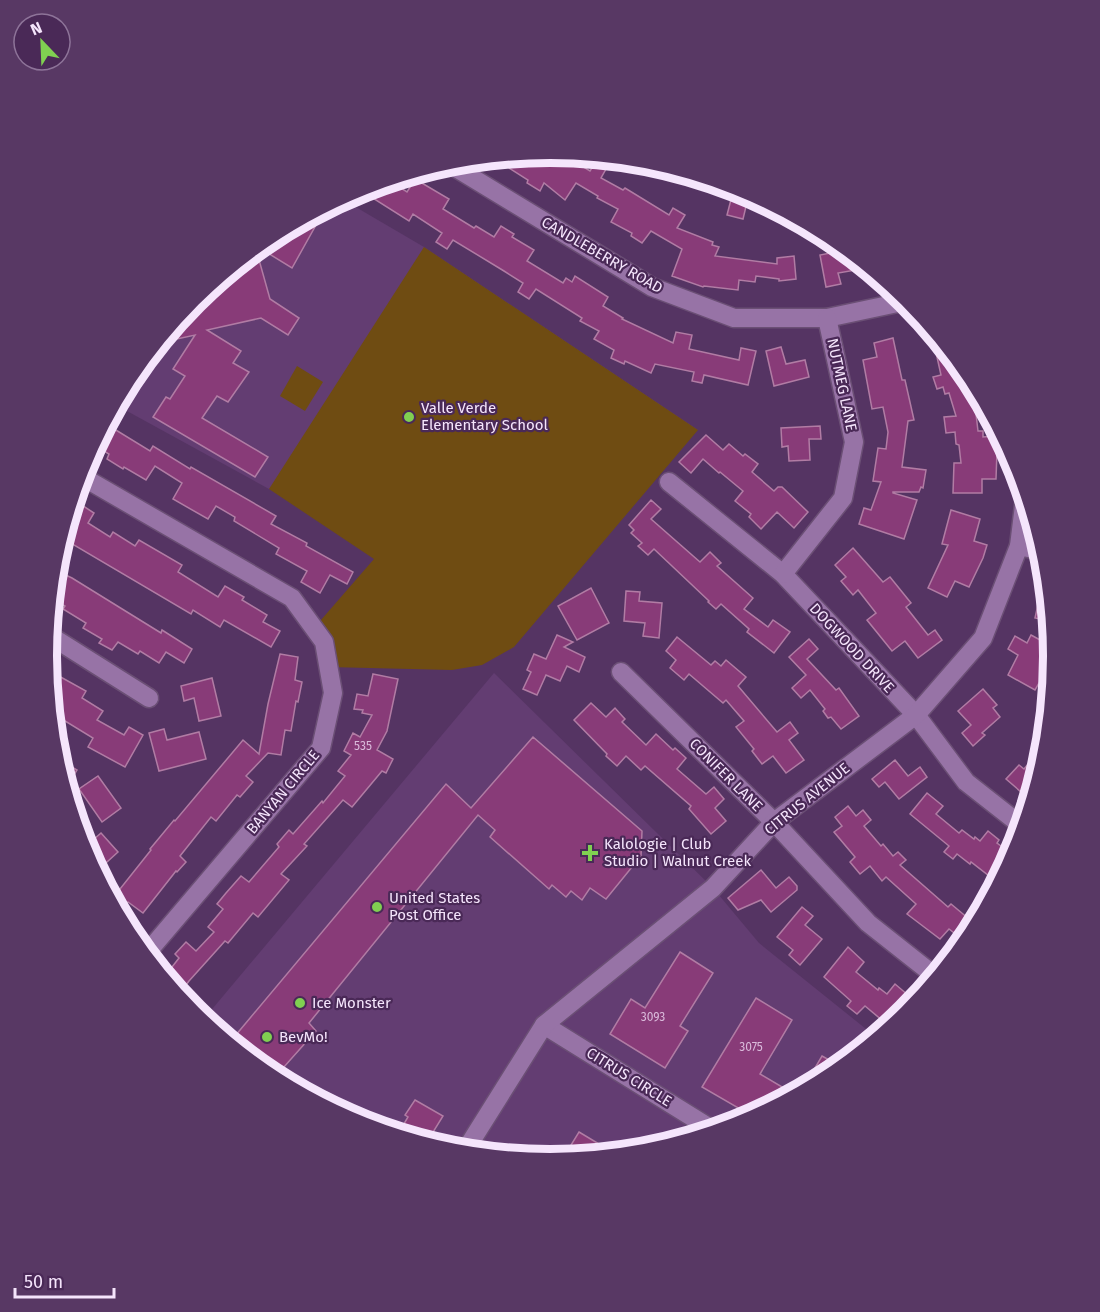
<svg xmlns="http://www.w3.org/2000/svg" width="1100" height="1312" viewBox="0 0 1100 1312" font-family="'Fira Sans',sans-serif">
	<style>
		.built { fill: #633d72 }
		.green { fill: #6f4c12 }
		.building { fill: #883b78; stroke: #b17ca4; stroke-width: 1.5 }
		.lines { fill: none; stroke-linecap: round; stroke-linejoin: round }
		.minor-casing { stroke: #6b4f75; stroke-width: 21 }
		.minor { stroke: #9773a6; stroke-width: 18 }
		.poi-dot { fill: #80d051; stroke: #4a2957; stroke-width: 2 }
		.labels { text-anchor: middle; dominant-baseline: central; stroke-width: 4.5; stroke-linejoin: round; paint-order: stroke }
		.number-label { font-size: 12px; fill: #dabadb }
		.street-label { font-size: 15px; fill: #f5e5fc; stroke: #4a2957 }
		.poi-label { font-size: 15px; fill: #f5e5fc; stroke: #4a2957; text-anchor: start }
		.rim { fill: none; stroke: #f5e5fc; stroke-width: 8 }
	</style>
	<rect width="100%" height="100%" fill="#553463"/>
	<g class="built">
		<polygon points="342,199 424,247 698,430 269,489 116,405 132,376 194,300 271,237"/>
		<polygon points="494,673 713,888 759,943 876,1037 829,1075 742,1121 648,1150 550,1159 451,1150 357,1121 270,1074 203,1020"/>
	</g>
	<g class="green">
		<polygon points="424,247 698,430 514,647 482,665 452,670 328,667 314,628 374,559 269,489"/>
		<polygon points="297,366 323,382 305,411 280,396"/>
	</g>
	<g class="building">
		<polygon points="549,153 569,165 572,160 590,171 595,163 606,169 601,178 623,190 625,188 669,215 673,208 685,215 677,228 713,242 712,245 719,247 715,256 777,264 777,258 794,256 796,279 779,281 779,279 756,276 755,282 739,280 738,290 704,286 703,287 672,276 682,249 651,231 642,243 631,236 632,233 611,222 618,209 597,198 598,196 576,183 565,200 544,183 540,191 527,183 528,180 493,158"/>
		<polygon points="415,179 449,199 443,209 474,228 476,226 494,237 501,226 514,234 512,237 534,250 527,261 563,283 566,278 572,282 575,276 608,297 603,306 623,318 622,319 673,343 676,332 692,335 689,349 739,360 741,348 756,351 748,385 704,375 702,383 692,381 694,372 655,364 651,373 625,361 624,364 611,358 614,350 594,339 599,331 580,321 582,318 536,289 529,299 518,292 523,283 504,271 453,240 447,249 436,242 442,233 413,214 409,221 360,190 390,181 407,192"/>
		<polygon points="734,188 749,194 743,219 727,215"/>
		<polygon points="306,218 316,225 292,268 258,247 271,237"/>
		<polygon points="256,249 270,299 299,318 288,335 261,318 207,330 241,351 233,363 249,372 228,402 217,396 202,418 268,457 255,477 153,417 166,397 170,399 185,376 173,369 195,335 158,343 194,300"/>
		<polygon points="845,250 867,268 838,273 841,284 826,287 820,255"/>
		<polygon points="931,330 971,381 967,382 976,414 978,431 983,431 983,437 995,436 997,451 996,479 982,479 982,493 953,493 954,463 961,463 959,445 956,444 955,432 946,433 944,417 956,416 949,393 945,394 943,387 937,389 933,377 941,375"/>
		<polygon points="893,338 902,380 905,380 914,420 908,421 902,467 926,470 923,488 921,487 919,492 893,492 893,493 917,500 904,539 859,524 864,508 871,510 881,482 873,481 878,448 886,449 888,432 883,407 872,409 863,360 877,357 874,343"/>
		<polygon points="781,347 786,364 805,360 809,377 774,386 766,351"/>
		<polygon points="106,424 150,451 153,446 190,469 191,467 276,516 271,524 307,543 306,546 353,572 347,584 330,575 320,593 301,582 307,571 276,554 279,548 234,521 235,517 216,506 208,519 173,499 182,483 155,466 146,480 124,467 123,469 107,459 109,454 94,445"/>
		<polygon points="820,426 821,439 809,439 810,460 789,461 788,446 782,447 781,428"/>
		<polygon points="706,435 723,450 729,444 743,456 745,454 758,464 752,472 774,491 778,487 782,487 808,512 794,528 777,512 761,529 749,517 751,514 735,501 743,491 720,472 719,473 703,459 691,473 679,462"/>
		<polygon points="74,500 94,513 88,523 110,537 113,532 135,546 139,540 182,565 178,572 218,597 225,586 244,597 242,600 267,615 263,622 280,631 271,647 224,620 220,627 193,610 191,614 62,538"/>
		<polygon points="651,500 661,509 651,519 700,562 710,552 721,563 717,566 753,598 744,609 768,627 773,620 790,632 774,653 747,632 749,629 721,604 716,609 708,602 709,601 654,549 648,555 638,546 642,543 631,533 634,530 629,525"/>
		<polygon points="951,510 980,519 974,541 987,545 983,558 969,587 955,581 947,597 928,588 948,545 942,544"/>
		<polygon points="853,548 883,582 890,577 911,603 906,607 928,635 935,630 942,640 918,658 905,641 892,651 867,620 876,613 858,590 853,595 841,581 846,577 835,565"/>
		<polygon points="55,570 72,578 161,633 162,630 192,649 184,663 166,652 159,663 140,651 138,654 118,642 112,650 99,643 102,639 83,628 86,623 63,609 65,606 52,599"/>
		<polygon points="1044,578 1046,578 1050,621 1035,618"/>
		<polygon points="591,588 609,623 577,640 558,606"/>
		<polygon points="626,591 640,592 639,601 662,603 659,638 643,636 645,623 624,621"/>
		<polygon points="557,635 573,642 564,647 585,657 579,672 567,666 560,681 546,675 537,695 523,689 531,672 527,670 534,654 546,659"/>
		<polygon points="1031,635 1053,647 1053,659 1035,690 1008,675 1018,655 1008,649 1015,636 1027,643"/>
		<polygon points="677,637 711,665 715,661 721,666 726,660 746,677 738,686 777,732 790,722 798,733 789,740 804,760 786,773 773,756 762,764 752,751 754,749 736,727 744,721 726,700 723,703 689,674 684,680 670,668 676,660 666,651"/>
		<polygon points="809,639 818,649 807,659 836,690 839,688 859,716 841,729 831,717 828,718 823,711 825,709 810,690 801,698 792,688 806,675 789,657"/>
		<polygon points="280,654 298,657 295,680 302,682 298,702 296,701 291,731 285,730 281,755 268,753 246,776 253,782 240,797 237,795 216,821 211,817 180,856 186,862 177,872 176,871 143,913 128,902 119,913 112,899 151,850 150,849 174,820 175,821 243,740 259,754 268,704"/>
		<polygon points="48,670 86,691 82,698 103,711 97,720 124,735 129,727 143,735 125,767 88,747 93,738 52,713"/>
		<polygon points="373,674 398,679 387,731 377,750 393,759 386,773 382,771 352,807 343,800 304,844 307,846 281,874 289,880 258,917 253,913 228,943 225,941 189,981 179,994 165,976 179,958 175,954 186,942 196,951 214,932 208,927 223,909 217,904 226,893 241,876 249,882 279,847 277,844 289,830 293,834 322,801 323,803 345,776 338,771 351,755 344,751 353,733 360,737 372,715 362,713 363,710 354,709 357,694 368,696"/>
		<polygon points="212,678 221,716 199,721 194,698 184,701 181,686"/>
		<polygon points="983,689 997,705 993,708 1000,717 982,733 985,735 973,746 962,733 971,725 958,711"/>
		<polygon points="591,703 606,717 615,708 625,719 622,722 646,745 656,734 673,750 675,748 686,758 677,769 706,794 714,787 724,799 715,808 726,821 711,834 689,809 691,806 645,766 641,770 626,756 617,766 606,756 607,754 574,720"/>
		<polygon points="164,729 167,740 199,732 206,759 159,771 149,733"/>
		<polygon points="533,737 642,831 641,856 606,899 590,888 582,900 571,891 566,897 552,885 549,889 490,837 495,830 478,815 309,1023 316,1031 275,1077 230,1042 446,784 471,808"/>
		<polygon points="1045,744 1044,755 1032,794 1028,798 1006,779 1019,765 1024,769"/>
		<polygon points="57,758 77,770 66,788 62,772"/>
		<polygon points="895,760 908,776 920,767 927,777 899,799 885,782 879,787 872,779"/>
		<polygon points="98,776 121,808 102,822 79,789"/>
		<polygon points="927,793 943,806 936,814 959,833 962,830 974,839 975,837 980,841 988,831 999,840 997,843 1012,854 997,882 971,862 970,864 957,854 953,859 944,852 949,846 910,814"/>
		<polygon points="848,806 856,816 863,810 871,820 864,826 881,846 883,844 893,856 898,852 906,860 900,865 948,907 951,904 975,924 963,940 949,929 940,939 907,914 916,904 886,877 882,881 870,866 860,874 850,862 855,857 834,832 842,826 835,817"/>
		<polygon points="101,833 118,852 97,871 84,848"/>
		<polygon points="761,870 776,888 789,877 797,886 797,890 771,912 761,900 738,910 728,898"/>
		<polygon points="802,907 813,916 805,925 822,939 800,965 789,955 793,950 777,937"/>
		<polygon points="848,947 864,962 856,972 878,990 879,988 887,994 895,984 915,1001 906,1012 889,1026 865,1006 857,1014 847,1006 851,1001 824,977"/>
		<polygon points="680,952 713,973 680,1026 688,1031 665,1068 610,1034 631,999 645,1008"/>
		<polygon points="756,998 792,1020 760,1074 794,1094 752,1116 702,1087"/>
		<polygon points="822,1056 840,1066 829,1075 802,1090"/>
		<polygon points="415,1100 443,1116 427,1142 398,1134 408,1117 405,1115"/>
		<polygon points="579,1132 614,1153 563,1158"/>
	</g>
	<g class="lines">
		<defs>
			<g id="minor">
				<polyline points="448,163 652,287 734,318 827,318 907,301"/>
				<polyline points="81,476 292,598 324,642 333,693 321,748 146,954"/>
				<polyline points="669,482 783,574 916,715 966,782 1022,826"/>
				<polyline points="1019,546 1042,551"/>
				<polyline points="783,574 843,498 854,442 827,318"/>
				<polyline points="49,635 149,698"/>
				<polyline points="621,672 774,822 868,923 935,976"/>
				<polyline points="544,1025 713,1130"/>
				<polyline points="465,1151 544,1025 713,888 774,822 916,715 983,638 1019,546 1025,497"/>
			</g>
		</defs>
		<use href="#minor" class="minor-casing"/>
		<use href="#minor" class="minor"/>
	</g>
	<g class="poi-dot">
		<circle cx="409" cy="417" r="6"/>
		<path d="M587 844h6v6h6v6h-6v6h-6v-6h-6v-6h6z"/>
		<circle cx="377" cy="907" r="6"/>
		<circle cx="300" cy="1003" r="6"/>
		<circle cx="267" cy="1037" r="6"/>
	</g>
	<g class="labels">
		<g class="number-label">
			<text x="363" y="746">535</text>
			<text x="653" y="1017">3093</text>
			<text x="751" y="1047">3075</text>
		</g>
		<g class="street-label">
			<text transform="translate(602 255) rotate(30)">CANDLEBERRY ROAD</text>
			<text transform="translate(842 385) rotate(78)">NUTMEG LANE</text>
			<text transform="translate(852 648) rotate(47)">DOGWOOD DRIVE</text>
			<text transform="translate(726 775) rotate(45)">CONIFER LANE</text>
			<text transform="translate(283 792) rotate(-50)">BANYAN CIRCLE</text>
			<text transform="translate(807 799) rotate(-39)">CITRUS AVENUE</text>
			<text transform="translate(629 1077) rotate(32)">CITRUS CIRCLE</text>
		</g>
		<g class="poi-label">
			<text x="421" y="408">Valle Verde<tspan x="421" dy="17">Elementary School</tspan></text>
			<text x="604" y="844">Kalologie | Club<tspan x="604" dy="17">Studio | Walnut Creek</tspan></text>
			<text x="389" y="898">United States<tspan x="389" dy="17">Post Office</tspan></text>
			<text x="312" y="1003">Ice Monster</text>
			<text x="279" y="1037">BevMo!</text>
		</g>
	</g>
	<path d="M0 0H1100V1312H0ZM57 656a493 493 0 1 1 986 0a493 493 0 1 1-986 0Z" fill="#583864" fill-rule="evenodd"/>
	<path class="rim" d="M57 656a493 493 0 1 1 986 0a493 493 0 1 1-986 0Z"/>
	<g transform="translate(42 42) rotate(337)"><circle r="28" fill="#4a2957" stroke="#8e7499" stroke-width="1.5"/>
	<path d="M0-4.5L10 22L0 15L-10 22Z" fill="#80d051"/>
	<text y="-9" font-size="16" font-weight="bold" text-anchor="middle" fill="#f5e5fc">N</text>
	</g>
	<path d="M15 1288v9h99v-9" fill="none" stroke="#f5e5fc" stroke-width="3"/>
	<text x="24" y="1288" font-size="18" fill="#f5e5fc" stroke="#4a2957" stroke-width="4.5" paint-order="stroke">50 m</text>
</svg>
